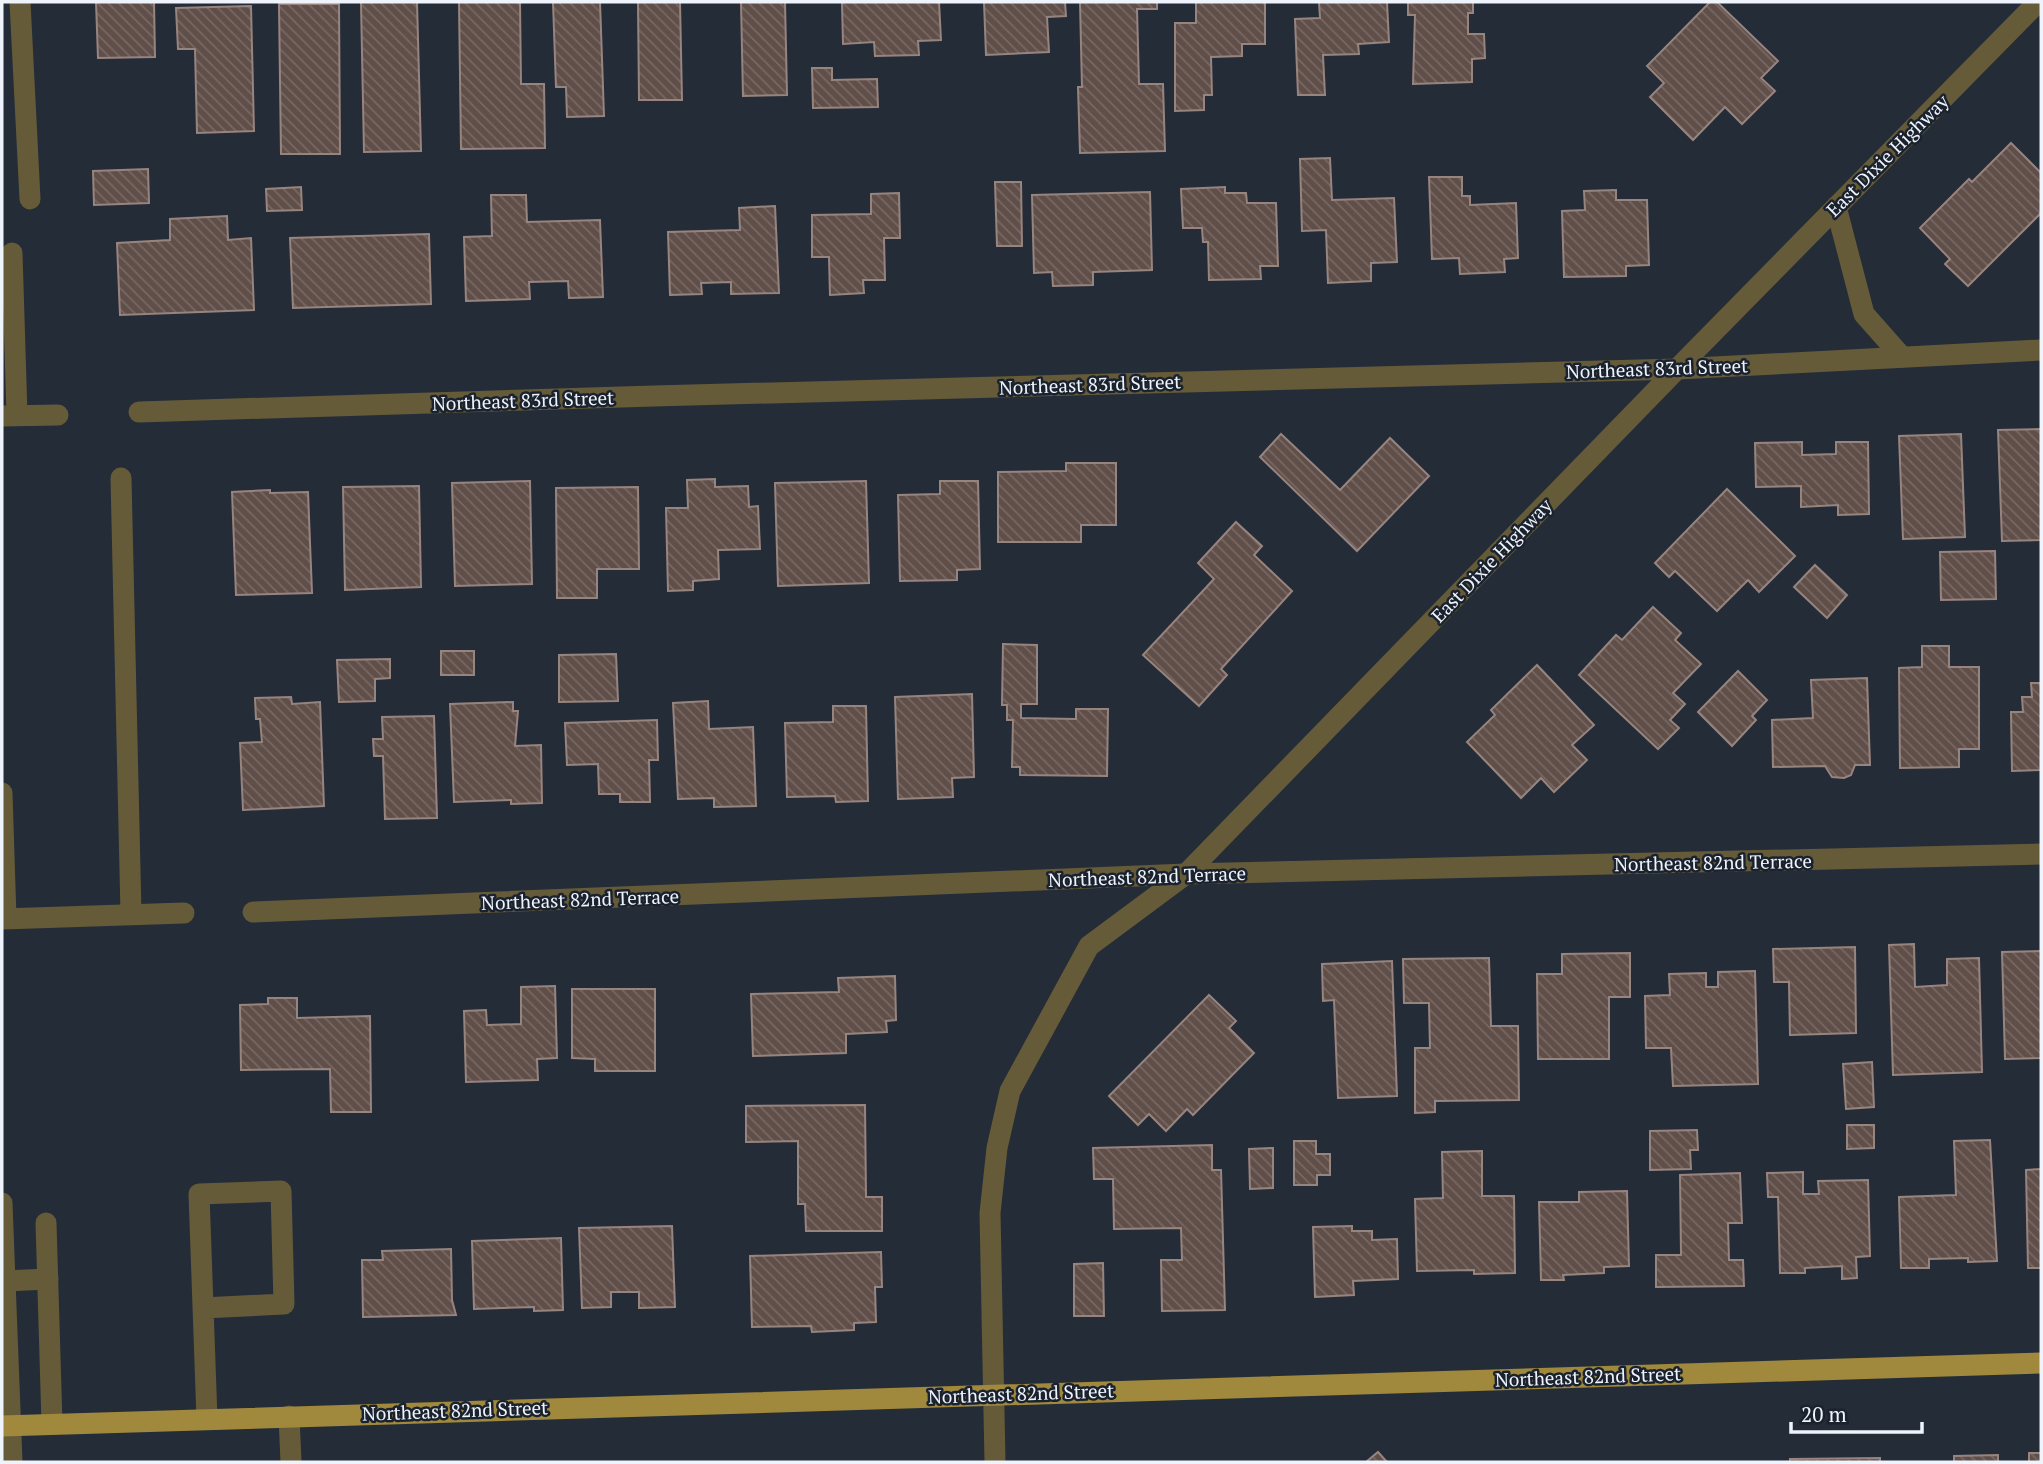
<svg xmlns="http://www.w3.org/2000/svg" width="2043" height="1464" viewBox="0 0 2043 1464" font-family="'PT Serif',serif">
	<style>
		.building { fill: url(#building-back-hatch); stroke: #98847f; stroke-width: 2 }
		.lines { fill: none; stroke-linecap: round; stroke-linejoin: round }
		.lane { stroke: #665b39; stroke-width: 21 }
		.street { stroke: #665b39; stroke-width: 21 }
		.primary { stroke: #a0893d; stroke-width: 21 }
		.labels { text-anchor: middle; dominant-baseline: central; stroke-width: 5; stroke-linejoin: round; paint-order: stroke }
		.street-label { font-size: 19px; fill: #eef3fc; stroke: #1a222e }
	</style>
	<defs>
		<pattern id="building-back-hatch" width="6" height="6" patternUnits="userSpaceOnUse" patternTransform="scale(1.75)"><rect width="6" height="6" fill="#604e49"/><path d="M-1 5l2 2M0 0l6 6M5-1l2 2" fill="none" stroke="#776864"/></pattern>
	</defs>
	<rect width="100%" height="100%" fill="#242c38"/>
	<g class="building">
		<polygon points="96,2 154,2 155,57 98,58"/>
		<polygon points="361,2 417,2 421,151 364,152"/>
		<polygon points="459,2 520,2 521,84 544,84 545,148 461,149"/>
		<polygon points="553,2 600,2 604,116 567,117 566,87 556,87"/>
		<polygon points="638,2 680,2 682,100 639,100"/>
		<polygon points="741,2 785,2 787,95 743,96"/>
		<polygon points="842,2 939,2 941,40 918,41 919,55 875,56 874,42 843,44"/>
		<polygon points="984,2 1065,2 1066,16 1047,17 1049,52 986,55"/>
		<polygon points="1080,2 1157,2 1157,9 1137,9 1139,84 1163,84 1165,151 1080,153 1078,87 1082,87"/>
		<polygon points="1196,2 1265,2 1265,44 1242,44 1242,56 1211,57 1212,95 1204,95 1204,110 1175,111 1175,23 1196,23"/>
		<polygon points="1319,2 1387,2 1389,42 1358,44 1359,54 1323,55 1325,95 1298,95 1295,19 1320,18"/>
		<polygon points="1408,2 1473,2 1473,13 1468,13 1468,34 1484,34 1485,58 1472,59 1472,82 1413,84 1415,15 1408,15"/>
		<polygon points="1710,2 1717,2 1778,61 1761,78 1775,91 1742,124 1725,107 1693,140 1650,97 1664,83 1647,66"/>
		<polygon points="279,4 339,4 340,154 281,154"/>
		<polygon points="251,6 254,131 197,133 195,49 178,49 176,8"/>
		<polygon points="812,68 832,68 832,80 877,79 878,107 813,108"/>
		<polygon points="2011,143 2041,173 2041,213 1968,286 1945,264 1950,259 1920,228 1969,179 1972,182"/>
		<polygon points="1330,158 1332,200 1394,198 1397,262 1371,263 1371,281 1328,283 1326,230 1302,231 1300,159"/>
		<polygon points="148,169 149,203 94,205 93,171"/>
		<polygon points="1429,177 1462,177 1462,196 1470,196 1470,205 1516,203 1518,258 1504,259 1505,272 1460,274 1459,258 1432,259"/>
		<polygon points="995,182 1021,182 1022,246 997,246"/>
		<polygon points="301,187 302,210 267,211 266,189"/>
		<polygon points="1225,187 1225,193 1246,193 1247,203 1276,203 1278,266 1260,266 1261,279 1209,280 1208,242 1203,242 1202,228 1183,228 1181,189"/>
		<polygon points="1616,190 1616,200 1647,200 1649,265 1626,266 1626,276 1564,277 1562,211 1585,210 1584,191"/>
		<polygon points="1150,192 1152,270 1093,272 1093,285 1053,286 1052,272 1034,273 1032,195"/>
		<polygon points="899,193 900,238 884,238 885,280 863,280 864,293 830,295 829,257 812,257 812,215 871,214 871,194"/>
		<polygon points="491,195 526,195 527,222 600,220 603,297 569,298 568,281 529,282 530,299 466,301 464,237 492,236"/>
		<polygon points="775,206 779,293 731,294 731,282 701,283 702,294 670,295 668,232 740,230 739,208"/>
		<polygon points="227,216 228,240 251,238 254,310 120,315 117,243 170,240 170,219"/>
		<polygon points="429,234 431,304 293,308 290,238"/>
		<polygon points="2041,429 2041,540 2002,541 1998,430"/>
		<polygon points="1281,434 1340,490 1390,438 1429,476 1357,551 1260,457"/>
		<polygon points="1961,434 1965,537 1903,539 1899,436"/>
		<polygon points="1802,442 1802,455 1836,454 1836,442 1868,442 1869,514 1838,515 1838,505 1801,507 1801,486 1756,487 1755,443"/>
		<polygon points="1066,463 1116,463 1116,525 1081,525 1081,542 998,542 998,472 1066,471"/>
		<polygon points="715,479 715,487 748,486 749,507 758,506 760,549 718,550 719,579 693,581 693,590 668,591 666,508 688,508 687,480"/>
		<polygon points="530,481 532,584 455,586 452,483"/>
		<polygon points="866,481 869,583 778,586 775,483"/>
		<polygon points="940,481 978,481 980,569 957,570 957,580 900,581 898,495 940,494"/>
		<polygon points="419,486 421,587 345,590 343,487"/>
		<polygon points="638,487 639,569 597,569 597,598 557,598 556,488"/>
		<polygon points="1727,489 1795,556 1759,592 1748,580 1717,611 1675,571 1669,577 1655,563"/>
		<polygon points="270,490 270,493 308,492 312,593 236,595 232,492"/>
		<polygon points="1236,522 1262,546 1254,555 1292,591 1221,669 1227,675 1199,706 1143,655 1214,579 1198,563"/>
		<polygon points="1995,551 1996,599 1941,600 1940,552"/>
		<polygon points="1815,565 1847,595 1827,618 1794,587"/>
		<polygon points="1653,607 1681,633 1675,640 1701,664 1673,693 1685,704 1670,720 1679,728 1658,749 1579,675 1616,635 1622,640"/>
		<polygon points="1003,644 1037,645 1037,704 1021,704 1021,718 1076,719 1076,709 1108,709 1107,776 1020,775 1020,767 1012,767 1013,720 1007,720 1007,705 1002,705"/>
		<polygon points="1922,646 1949,646 1949,667 1979,667 1979,749 1959,749 1959,767 1900,768 1899,668 1922,667"/>
		<rect x="441" y="651" width="33" height="24"/>
		<polygon points="616,654 618,701 559,702 559,655"/>
		<polygon points="390,659 390,678 375,679 375,701 339,702 337,660"/>
		<polygon points="1537,665 1594,725 1572,745 1587,760 1554,792 1541,778 1521,798 1467,742 1495,715 1491,710"/>
		<polygon points="1738,671 1767,700 1752,716 1756,720 1732,746 1698,712"/>
		<polygon points="1867,678 1870,765 1855,765 1851,775 1844,778 1832,777 1825,766 1773,767 1772,720 1813,718 1811,680"/>
		<polygon points="2031,683 2041,683 2041,770 2012,771 2011,712 2023,712 2022,697 2032,697"/>
		<polygon points="972,694 974,777 952,778 953,797 898,799 895,697"/>
		<polygon points="291,697 292,704 320,702 324,806 243,810 240,743 262,742 260,719 256,719 255,698"/>
		<polygon points="708,701 709,729 753,727 756,806 714,807 714,798 678,799 673,703"/>
		<polygon points="513,702 513,711 518,711 515,746 541,745 542,803 511,804 511,800 454,802 450,704"/>
		<polygon points="833,706 866,706 868,801 836,802 835,796 787,797 785,723 833,722"/>
		<polygon points="434,716 437,818 385,819 383,756 374,756 373,739 383,739 382,717"/>
		<polygon points="657,720 658,760 649,760 650,802 620,802 620,794 599,794 598,764 567,765 565,723"/>
		<polygon points="1914,944 1915,987 1947,985 1947,959 1979,958 1982,1072 1893,1075 1889,945"/>
		<polygon points="1855,947 1856,1033 1790,1035 1789,982 1774,982 1773,949"/>
		<polygon points="2041,951 2041,1058 2005,1059 2002,952"/>
		<polygon points="1630,953 1630,997 1609,997 1609,1059 1538,1059 1537,974 1562,974 1562,954"/>
		<polygon points="1489,958 1491,1026 1518,1026 1519,1100 1435,1101 1435,1112 1415,1113 1415,1048 1430,1048 1429,1003 1404,1003 1403,959"/>
		<polygon points="1392,961 1397,1096 1338,1098 1334,1000 1323,1001 1322,964"/>
		<polygon points="1755,971 1758,1084 1673,1086 1671,1048 1646,1048 1645,996 1670,995 1669,974 1706,973 1706,987 1718,987 1718,972"/>
		<polygon points="895,976 896,1020 886,1021 887,1032 846,1034 846,1053 753,1056 751,994 839,992 838,978"/>
		<polygon points="555,986 557,1058 537,1059 538,1080 466,1082 464,1011 486,1010 487,1025 521,1024 521,987"/>
		<polygon points="572,989 655,989 655,1071 595,1071 595,1059 572,1058"/>
		<polygon points="1209,995 1236,1021 1229,1028 1254,1053 1193,1115 1187,1109 1166,1131 1149,1114 1138,1125 1109,1096"/>
		<polygon points="268,998 297,998 297,1018 370,1016 371,1112 331,1112 330,1069 241,1070 240,1005 268,1004"/>
		<polygon points="1872,1062 1874,1107 1846,1109 1843,1064"/>
		<polygon points="865,1105 866,1197 882,1197 882,1231 806,1231 805,1204 798,1204 798,1141 746,1142 746,1106"/>
		<polygon points="1847,1125 1874,1125 1874,1148 1847,1149"/>
		<polygon points="1697,1130 1698,1150 1690,1150 1691,1169 1650,1170 1650,1131"/>
		<polygon points="1990,1140 1997,1261 1968,1262 1968,1258 1929,1259 1929,1268 1901,1268 1899,1197 1956,1195 1954,1141"/>
		<polygon points="1294,1141 1316,1141 1316,1154 1330,1154 1330,1175 1317,1175 1317,1185 1294,1185"/>
		<polygon points="1212,1145 1212,1170 1221,1170 1225,1310 1162,1311 1161,1260 1182,1260 1181,1228 1114,1229 1113,1179 1094,1179 1093,1148"/>
		<polygon points="1273,1148 1273,1188 1250,1189 1249,1149"/>
		<polygon points="1482,1151 1482,1196 1514,1196 1515,1273 1474,1274 1474,1270 1417,1271 1415,1199 1443,1198 1442,1152"/>
		<polygon points="2041,1169 2041,1268 2028,1268 2026,1170"/>
		<polygon points="1803,1172 1803,1194 1819,1194 1818,1181 1868,1180 1870,1256 1856,1257 1857,1278 1842,1279 1842,1266 1805,1268 1805,1273 1780,1273 1778,1197 1768,1197 1767,1173"/>
		<polygon points="1740,1173 1742,1223 1728,1223 1729,1260 1743,1260 1744,1286 1656,1287 1656,1255 1681,1255 1680,1175"/>
		<polygon points="1627,1191 1629,1266 1604,1267 1604,1273 1563,1275 1564,1280 1541,1280 1539,1202 1579,1202 1579,1192"/>
		<polygon points="672,1226 675,1307 639,1308 639,1292 611,1292 611,1307 582,1308 579,1228"/>
		<polygon points="1352,1226 1352,1231 1372,1231 1372,1240 1397,1239 1398,1279 1353,1281 1354,1295 1315,1297 1313,1227"/>
		<polygon points="561,1238 563,1310 534,1311 534,1307 474,1309 472,1241"/>
		<polygon points="451,1249 452,1300 456,1315 363,1317 362,1260 383,1260 382,1251"/>
		<polygon points="881,1252 882,1287 875,1287 876,1322 854,1323 854,1330 812,1332 811,1326 752,1327 750,1256"/>
		<polygon points="1103,1263 1104,1316 1074,1316 1074,1264"/>
		<polygon points="1378,1452 1387,1462 1366,1462"/>
		<rect x="2029" y="1453" width="12" height="9"/>
		<polygon points="1998,1455 1998,1462 1954,1462 1954,1456"/>
		<polygon points="1880,1458 1880,1462 1790,1462 1790,1459"/>
	</g>
	<g class="lines">
		<g class="lane">
			<polyline points="20,2 30,199"/>
			<polyline points="12,253 17,415"/>
			<polyline points="121,478 131,914"/>
			<polyline points="2,793 6,918"/>
			<polyline points="2,1203 12,1462"/>
			<polyline points="46,1223 52,1424"/>
			<polyline points="5,1281 48,1279"/>
			<polyline points="203,1308 284,1304 281,1191 199,1194 207,1419"/>
			<polyline points="289,1416 291,1462"/>
		</g>
		<g class="street">
			<polyline points="1836,207 1864,314 1902,357"/>
			<polyline points="139,412 654,396 1677,369 2041,350"/>
			<polyline points="2,416 58,415"/>
			<polyline points="253,912 1186,874 2041,854"/>
			<polyline points="2,919 184,913"/>
			<polyline points="995,1462 990,1213 997,1148 1010,1091 1089,946 1186,874 1677,369 2038,2"/>
		</g>
		<polyline class="primary" points="2,1426 2041,1363"/>
	</g>
	<g class="labels">
		<g class="street-label">
			<text transform="translate(1887 155) rotate(-45)">East Dixie Highway</text>
			<text transform="translate(1657 368) rotate(-2)">Northeast 83rd Street</text>
			<text transform="translate(1090 384) rotate(-2)">Northeast 83rd Street</text>
			<text transform="translate(523 400) rotate(-2)">Northeast 83rd Street</text>
			<text transform="translate(1491 560) rotate(-46)">East Dixie Highway</text>
			<text transform="translate(1713 862) rotate(-1)">Northeast 82nd Terrace</text>
			<text transform="translate(1147 876) rotate(-2)">Northeast 82nd Terrace</text>
			<text transform="translate(580 899) rotate(-2)">Northeast 82nd Terrace</text>
			<text transform="translate(1588 1376) rotate(-2)">Northeast 82nd Street</text>
			<text transform="translate(1021 1393) rotate(-2)">Northeast 82nd Street</text>
			<text transform="translate(455 1410) rotate(-2)">Northeast 82nd Street</text>
		</g>
	</g>
	<rect width="2043" height="1464" fill="none" stroke="#eef3fc" stroke-width="7"/>
	<path d="M1791 1422v10h131v-10" fill="none" stroke="#eef3fc" stroke-width="3.5"/>
	<text x="1801" y="1422" font-size="21" fill="#eef3fc" stroke="#1a222e" stroke-width="5" paint-order="stroke">20 m</text>
</svg>
